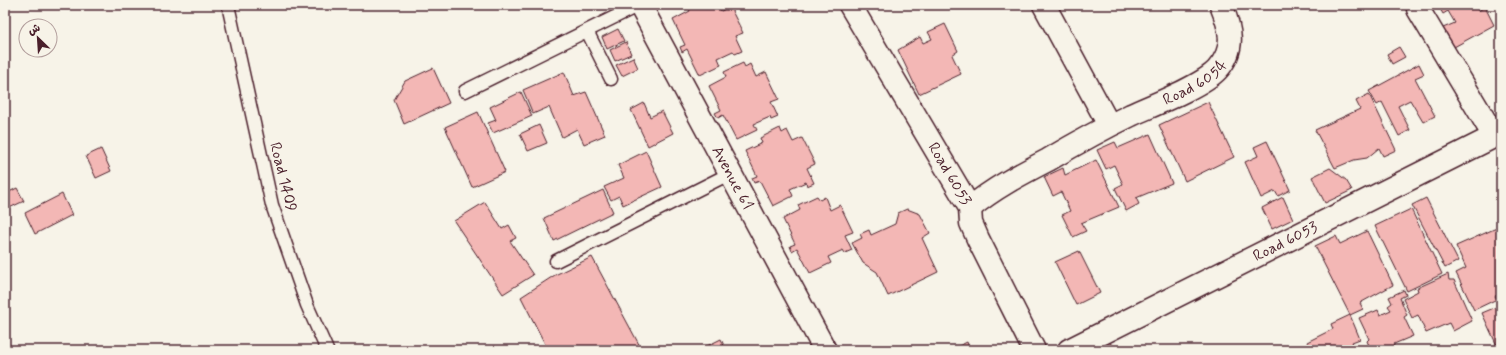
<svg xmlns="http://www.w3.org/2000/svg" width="1506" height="355" viewBox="0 0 1506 355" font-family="Mynerve,'Playpen Sans Arabic',sans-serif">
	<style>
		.building { fill: #f3b7b5; stroke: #4a1f2b }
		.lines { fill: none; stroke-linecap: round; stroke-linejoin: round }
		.service-casing { stroke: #4a1f2b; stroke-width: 15 }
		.minor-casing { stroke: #4a1f2b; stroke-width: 25 }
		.service { stroke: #f7f3e8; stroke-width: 12 }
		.minor { stroke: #f7f3e8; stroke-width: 22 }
		.labels { text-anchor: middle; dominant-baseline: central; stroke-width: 4; stroke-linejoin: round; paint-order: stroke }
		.street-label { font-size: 16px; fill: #4a1f2b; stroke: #f7f3e8 }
	</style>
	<rect width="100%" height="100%" fill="#f7f3e8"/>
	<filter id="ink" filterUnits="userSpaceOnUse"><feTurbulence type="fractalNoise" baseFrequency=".025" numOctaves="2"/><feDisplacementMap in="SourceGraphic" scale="8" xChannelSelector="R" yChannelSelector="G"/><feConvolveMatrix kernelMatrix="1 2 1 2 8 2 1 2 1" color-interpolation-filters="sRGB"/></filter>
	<g filter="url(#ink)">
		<g class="building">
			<polygon points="691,5 718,5 721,11 730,7 743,33 735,36 742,51 735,54 733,51 718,58 721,65 700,75 687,49 682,52 680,47 685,45 673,20 690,11 688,6"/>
			<polygon points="1438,5 1475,5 1478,11 1485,7 1494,25 1454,47 1443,28 1455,23 1448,11 1443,14"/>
			<polygon points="945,24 958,51 952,55 961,74 919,94 898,50 920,37 923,43 932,39 928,32"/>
			<polygon points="618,29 624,41 607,49 602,37"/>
			<polygon points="626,42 631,54 615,61 610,50"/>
			<polygon points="1399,47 1405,57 1392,64 1387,54"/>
			<polygon points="633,57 638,68 622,76 616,65"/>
			<polygon points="743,63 745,67 750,64 756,77 766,72 779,99 771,102 778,117 771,120 770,117 754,124 757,130 736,140 723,115 718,118 715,113 721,110 709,86 726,77 724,72"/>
			<polygon points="1419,64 1424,74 1415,78 1435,116 1423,122 1410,100 1398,106 1410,130 1399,136 1382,102 1377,105 1369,91"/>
			<polygon points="433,68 449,103 404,124 394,100 405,81"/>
			<polygon points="564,72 574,96 586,92 605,135 584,144 577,129 562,137 549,107 533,114 523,90"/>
			<polygon points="521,92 532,116 493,133 488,123 496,120 490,107"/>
			<polygon points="1369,94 1396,150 1383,156 1379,148 1367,158 1354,160 1335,168 1315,130 1360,109 1356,101"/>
			<polygon points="1208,102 1234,157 1185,181 1159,125"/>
			<polygon points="644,103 650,117 662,111 673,133 648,146 631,110"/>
			<polygon points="478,112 505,172 472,187 445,127"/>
			<polygon points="539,125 547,143 528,151 520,134"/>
			<polygon points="780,128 782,133 787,130 793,142 802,138 815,164 807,168 814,183 807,186 806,182 790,189 793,196 773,206 760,181 754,183 752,178 757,176 745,151 762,143 760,138"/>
			<polygon points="1150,134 1172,183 1136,198 1139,204 1126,211 1115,188 1123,184 1114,165 1106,169 1097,150 1115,142 1118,148"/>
			<polygon points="1267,141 1290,190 1278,196 1275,191 1261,198 1245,162 1258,156 1254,147"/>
			<polygon points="101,149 111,171 96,178 86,156"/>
			<polygon points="646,151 662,187 623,205 619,196 611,200 604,187 624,178 618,165"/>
			<polygon points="1096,160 1119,207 1081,223 1086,231 1073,237 1062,215 1070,211 1061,192 1053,196 1044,177 1063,168 1065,175"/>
			<polygon points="1330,168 1346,180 1352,190 1325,203 1312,177"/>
			<polygon points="17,188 24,201 5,210 5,194"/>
			<polygon points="603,190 613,212 554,241 544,218"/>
			<polygon points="62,194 72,215 35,234 25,213"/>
			<polygon points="817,196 820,200 825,197 830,210 840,205 853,232 845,235 852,250 845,253 843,250 828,257 831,263 810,273 797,248 792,251 790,246 795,244 783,219 800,210 798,205"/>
			<polygon points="1283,197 1293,219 1272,229 1262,208"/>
			<polygon points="1426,198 1458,261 1445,268 1412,205"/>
			<polygon points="485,202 502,229 509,225 516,238 510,241 533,275 503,294 454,221"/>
			<polygon points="907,209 920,214 930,233 922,238 938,272 888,296 877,272 863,263 852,243 862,238 860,234 869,230 871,235 895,224 898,213"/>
			<polygon points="1411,209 1442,274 1407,291 1375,226"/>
			<polygon points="1501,226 1501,294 1495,296 1497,299 1474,310 1456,273 1466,268 1456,246"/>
			<polygon points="1367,231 1393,285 1360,303 1363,309 1350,315 1315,246 1336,236 1340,244"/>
			<polygon points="1079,251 1100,293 1076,305 1055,262"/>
			<polygon points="592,257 642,350 548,350 521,297 555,275"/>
			<polygon points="1448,274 1449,280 1454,280 1472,321 1453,331 1449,323 1426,333 1418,315 1412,318 1403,299 1418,291 1417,288"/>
			<polygon points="1404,290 1406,295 1400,298 1407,315 1404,317 1413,336 1394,344 1393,350 1371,350 1367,341 1369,339 1359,318 1378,310 1380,315 1391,310 1388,306 1392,303 1389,297"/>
			<polygon points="1501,299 1501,350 1499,350 1482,313 1501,305 1499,300"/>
			<polygon points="1350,315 1360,339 1352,342 1356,350 1310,350 1307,342 1333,329 1331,324"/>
			<polygon points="721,339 726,350 699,350"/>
			<polygon points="1109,340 1114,350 1090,350"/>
			<polygon points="967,342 970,350 951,350"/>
		</g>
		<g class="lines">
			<defs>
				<g id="service">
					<polyline points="228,5 272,205 307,305 327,350"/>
					<polyline points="587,31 611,79"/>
					<polyline points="465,91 639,5"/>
					<polyline points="556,261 731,173"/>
				</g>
				<g id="minor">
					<path id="s1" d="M 640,5 L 825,350"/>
					<path id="s2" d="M 850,5 L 970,208 L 971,223 L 978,239 L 1034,350"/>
					<polyline points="1044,5 1109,125"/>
					<polyline points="1418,9 1494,136"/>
					<path id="s3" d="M 970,208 C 994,188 1021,174 1048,160 C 1075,144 1102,129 1131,115 C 1153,105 1202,86 1217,70 C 1236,49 1231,29 1221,5"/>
					<path id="s4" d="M 1069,350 L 1501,133"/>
				</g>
			</defs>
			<use href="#service" class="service-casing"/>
			<use href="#minor" class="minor-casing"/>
			<use href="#service" class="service"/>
			<use href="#minor" class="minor"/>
		</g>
	</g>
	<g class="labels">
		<g class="street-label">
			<text stroke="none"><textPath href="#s3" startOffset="258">Road 6054</textPath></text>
			<text stroke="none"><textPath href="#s2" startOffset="196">Road 6053</textPath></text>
			<text transform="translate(283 177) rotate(76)">Road 1409</text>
			<text stroke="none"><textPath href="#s1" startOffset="196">Avenue 61</textPath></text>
			<text stroke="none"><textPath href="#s4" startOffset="242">Road 6053</textPath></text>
		</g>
	</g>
	<rect width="1506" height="355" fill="none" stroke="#f7f3e8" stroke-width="20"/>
	<rect x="10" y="10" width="1486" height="335" fill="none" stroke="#4a1f2b" stroke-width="1.5" filter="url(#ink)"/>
	<g transform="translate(38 38) rotate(335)"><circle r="19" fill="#f7f3e8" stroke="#b29e9c"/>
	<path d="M0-3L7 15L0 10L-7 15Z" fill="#4a1f2b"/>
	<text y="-6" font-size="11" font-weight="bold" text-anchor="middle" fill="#4a1f2b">ش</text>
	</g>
</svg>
